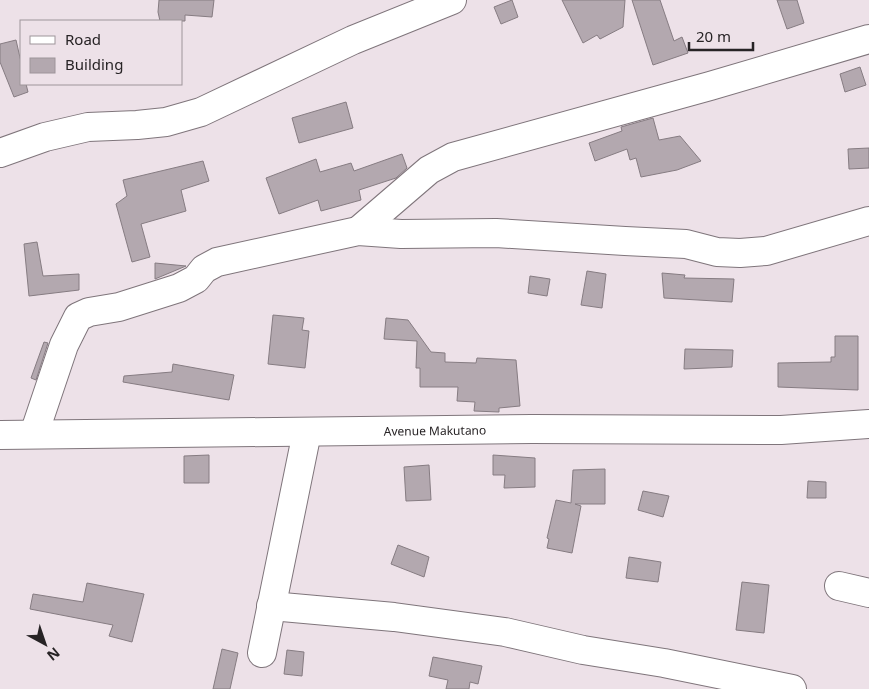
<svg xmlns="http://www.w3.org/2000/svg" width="869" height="689" viewBox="0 0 869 689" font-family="'Noto Sans',sans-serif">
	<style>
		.building { fill: #b3a8af; stroke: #867c82 }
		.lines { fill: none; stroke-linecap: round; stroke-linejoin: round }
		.minor-casing { stroke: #7f757b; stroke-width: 30 }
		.minor { stroke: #fff; stroke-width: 28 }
		.labels { text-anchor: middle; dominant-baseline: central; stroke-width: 4; stroke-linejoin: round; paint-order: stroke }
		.street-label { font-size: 12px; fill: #272325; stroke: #ede1e8 }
	</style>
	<rect width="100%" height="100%" fill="#ede1e8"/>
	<g class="building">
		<polygon points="159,0 214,0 212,17 185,15 185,21 160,21 158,12"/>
		<polygon points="512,0 518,17 501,24 494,7"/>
		<polygon points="562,0 625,0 623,27 600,39 597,35 583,43"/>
		<polygon points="632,0 660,0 674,41 682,37 688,53 653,65"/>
		<polygon points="777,0 797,0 804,23 787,29"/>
		<polygon points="16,40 21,62 21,84 26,84 28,92 14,97 0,62 0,44"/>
		<polygon points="860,67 866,85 845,92 840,74"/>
		<polygon points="346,102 353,128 299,143 292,118"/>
		<polygon points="653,118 659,140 680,136 701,161 677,170 641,177 636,158 630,160 627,149 595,161 589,143 622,131 621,127"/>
		<polygon points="869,148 869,168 849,169 848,149"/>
		<polygon points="402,154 407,168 396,178 359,190 361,200 321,211 318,200 279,214 266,178 316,159 320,172 351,163 354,171"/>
		<polygon points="203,161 209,181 181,190 186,211 141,224 150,257 132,262 116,204 127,196 123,180"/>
		<polygon points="37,242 43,276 79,274 79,290 29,296 24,244"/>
		<polygon points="155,263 186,266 155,279"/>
		<polygon points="587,271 606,274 602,308 581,305"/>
		<polygon points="662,273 685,275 684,278 734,279 732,302 664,298"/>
		<polygon points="530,276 550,279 547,296 528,293"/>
		<polygon points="273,315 304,318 302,330 309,331 305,368 268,364"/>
		<polygon points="386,318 408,320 431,352 445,353 445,362 476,363 477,358 516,360 520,406 499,408 499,412 474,411 475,402 457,401 458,387 420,387 420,368 416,368 417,341 384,339"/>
		<polygon points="835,336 858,336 858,390 778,387 778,363 831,362 831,357 835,357"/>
		<polygon points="44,342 48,343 36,380 31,378"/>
		<polygon points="685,349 733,350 732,367 684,369"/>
		<polygon points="173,364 234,375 229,400 123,382 124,376 172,372"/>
		<polygon points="209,455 209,483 184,483 184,456"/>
		<polygon points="493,455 535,458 535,487 504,488 505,475 493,475"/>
		<polygon points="429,465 431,500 406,501 404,467"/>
		<polygon points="605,469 605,504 575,504 581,506 572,553 547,548 549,539 547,538 556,500 571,503 573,470"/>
		<polygon points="808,481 826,482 826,498 807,498"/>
		<polygon points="643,491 669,496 663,517 638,510"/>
		<polygon points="398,545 429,557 424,577 391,564"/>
		<polygon points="629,557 661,562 658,582 626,578"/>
		<polygon points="742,582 769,585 764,633 736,630"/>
		<polygon points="87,583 144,594 132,642 109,636 113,625 30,609 33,594 83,602"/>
		<polygon points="222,649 238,653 230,689 213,689"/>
		<polygon points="287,650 304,652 302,676 284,674"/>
		<polygon points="433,657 482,666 478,684 470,682 469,689 446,689 448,680 429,676"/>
	</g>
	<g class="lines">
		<defs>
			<g id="minor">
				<polyline points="0,153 45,137 88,127 137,125 166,122 201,112 353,40 452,0"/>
				<polyline points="358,231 429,170 453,157 710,86 869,39"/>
				<polyline points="34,434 64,345 78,317 89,312 119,307 179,288 196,279 204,269 217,262 358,231 401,234 496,233 625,241 686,244 717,252 740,253 766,251 869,221"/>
				<path id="s1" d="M 0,435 L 532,429 L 781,430 L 869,424"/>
				<polyline points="839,586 869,593"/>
				<polyline points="271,606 394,617 505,632 583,650 664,663 792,689"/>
				<polyline points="262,653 307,432"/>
			</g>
		</defs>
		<use href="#minor" class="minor-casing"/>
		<use href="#minor" class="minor"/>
	</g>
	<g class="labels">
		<g class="street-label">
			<text stroke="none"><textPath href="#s1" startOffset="435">Avenue Makutano</textPath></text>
		</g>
	</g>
	<rect x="20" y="20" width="162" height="65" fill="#ede1e8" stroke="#9e959a"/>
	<rect x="30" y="36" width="25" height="8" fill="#ffffff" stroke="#9e959a"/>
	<text x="65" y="45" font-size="15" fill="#272325">Road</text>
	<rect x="30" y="58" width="25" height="15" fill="#b3a8af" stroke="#9e959a"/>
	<text x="65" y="70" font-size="15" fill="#272325">Building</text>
	<g transform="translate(45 644) rotate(140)" stroke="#ede1e8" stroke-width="4" paint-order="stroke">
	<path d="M0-4L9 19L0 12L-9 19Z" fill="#272325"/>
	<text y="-8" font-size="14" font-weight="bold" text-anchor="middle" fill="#272325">N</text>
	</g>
	<path d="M689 42v8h64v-8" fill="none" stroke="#272325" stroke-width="2.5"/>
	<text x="696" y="42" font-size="15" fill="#272325" stroke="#ede1e8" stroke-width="4" paint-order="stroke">20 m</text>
</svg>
